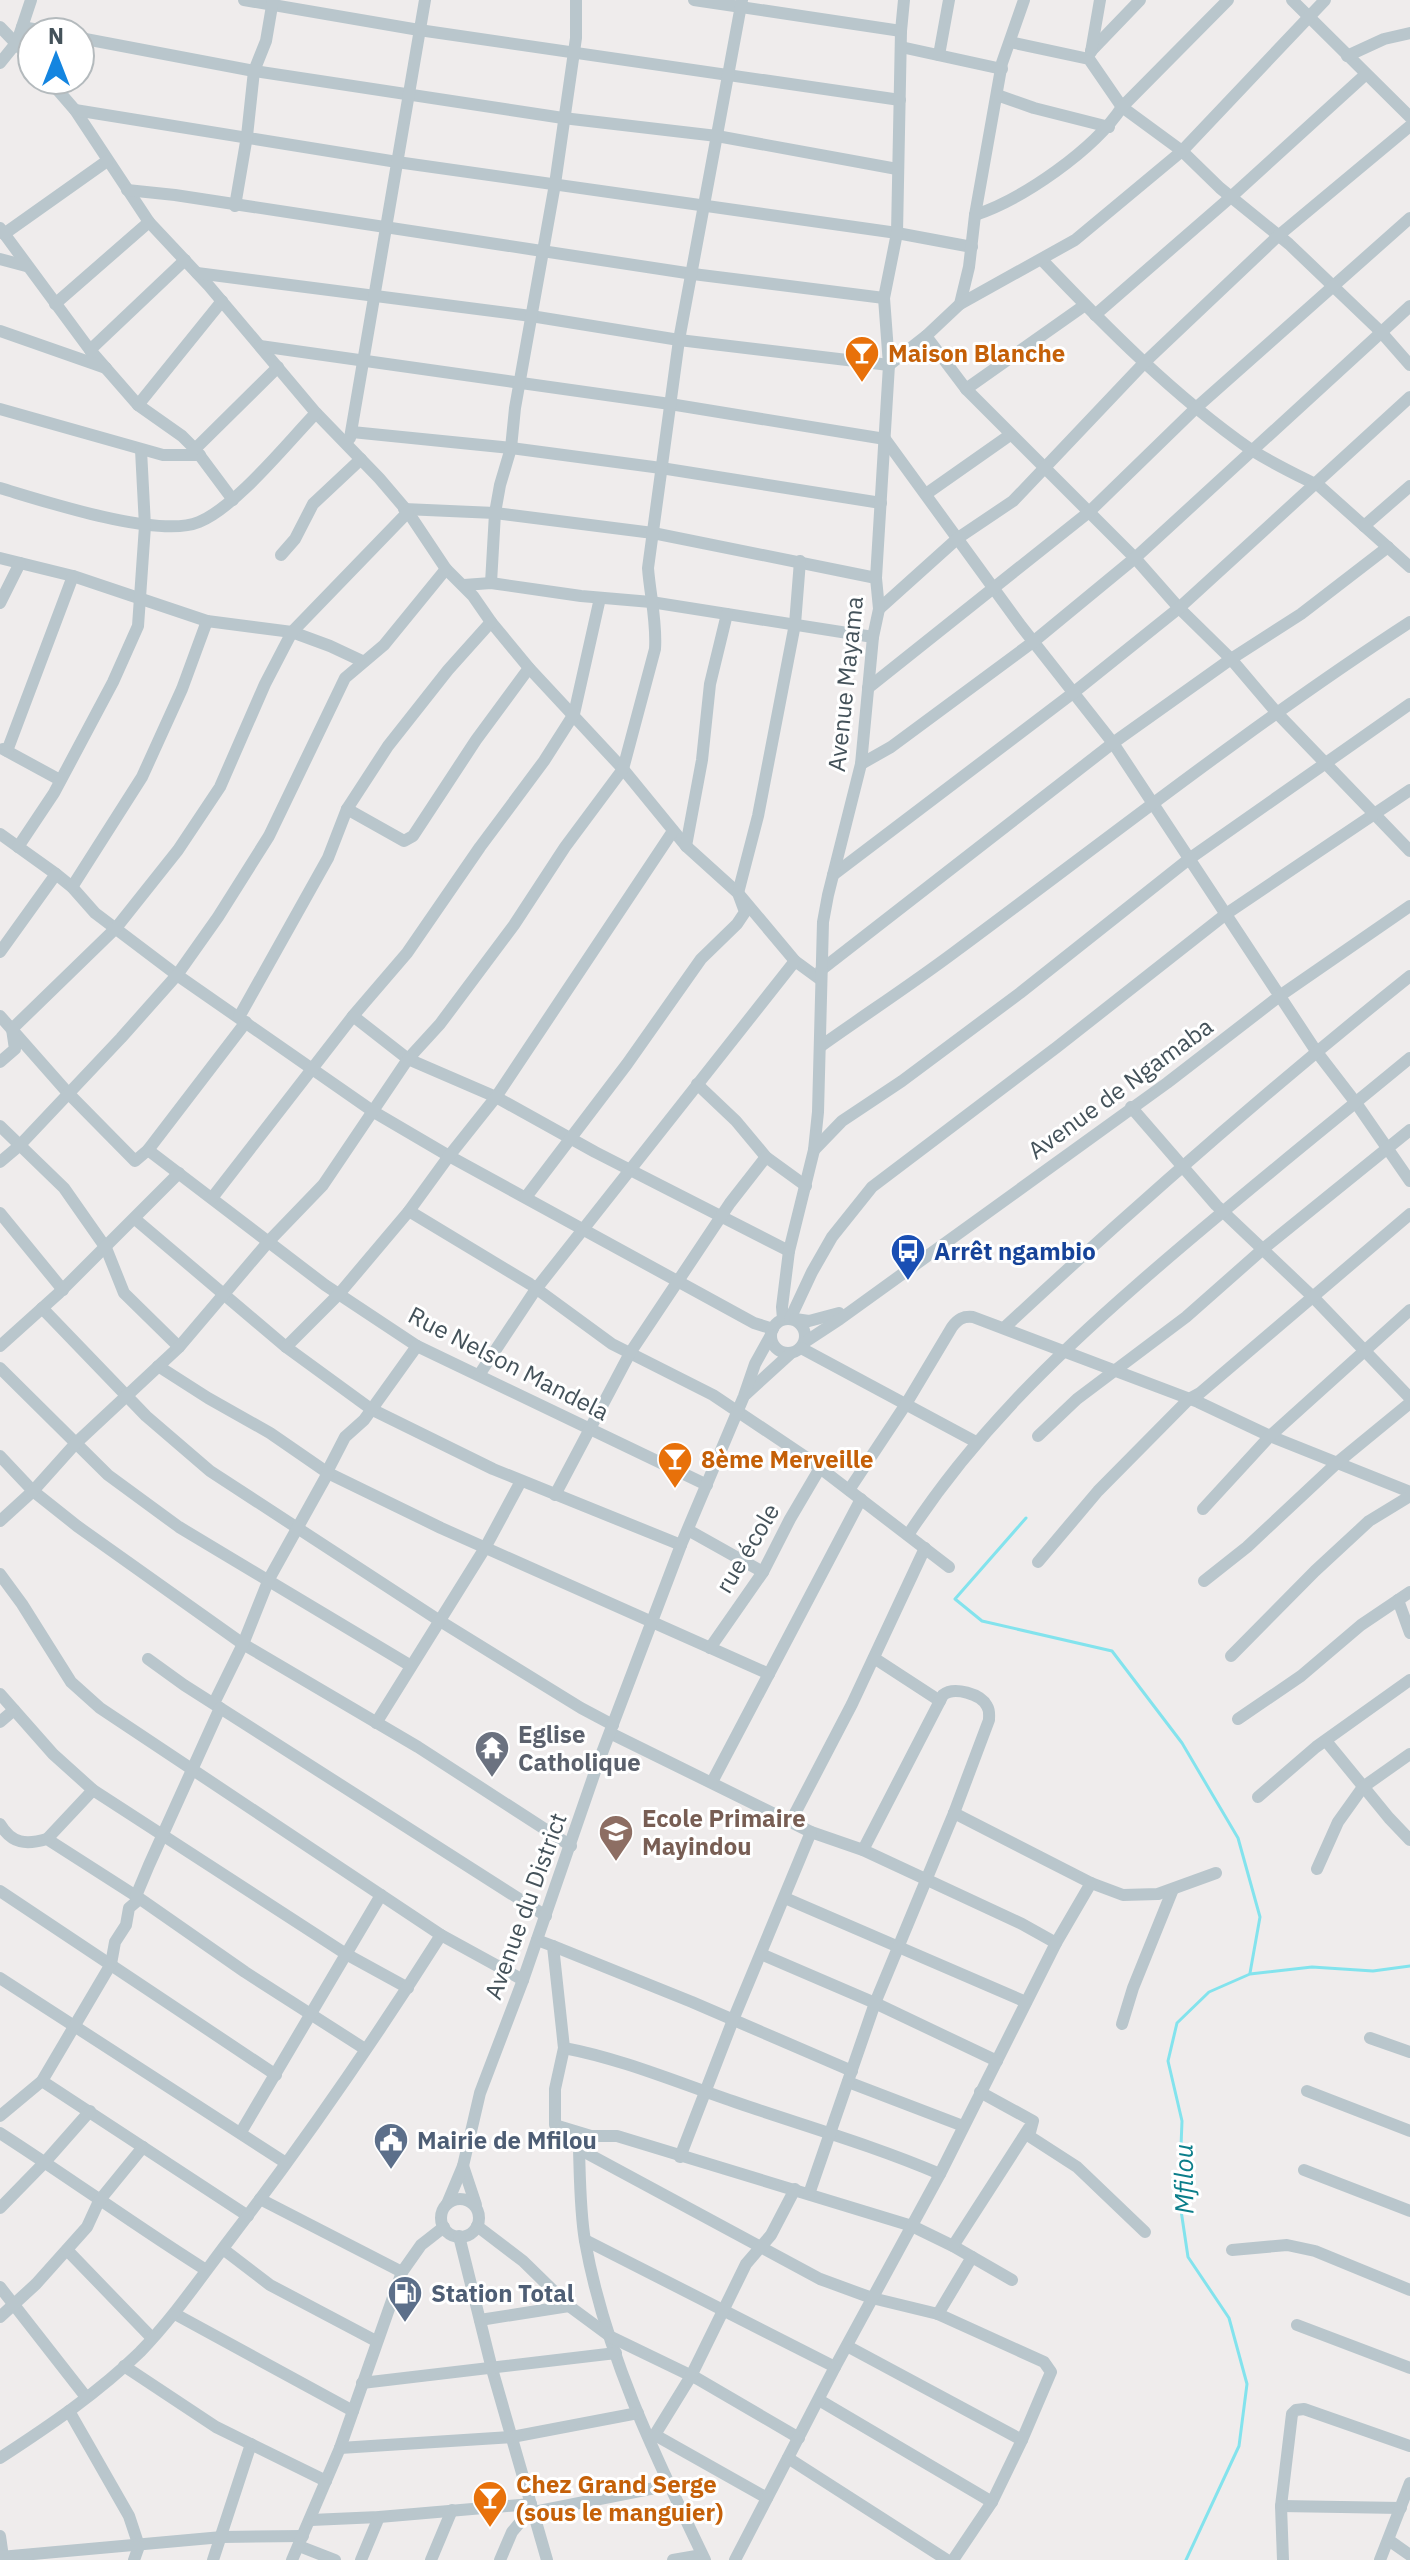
<svg xmlns="http://www.w3.org/2000/svg" width="1410" height="2560" viewBox="0 0 1410 2560" font-family="'IBM Plex Sans',sans-serif">
	<style>
		.lines { fill: none; stroke-linecap: round; stroke-linejoin: round }
		.stream { stroke: #83e3ed; stroke-width: 3 }
		.minor { stroke: #b9c6cc; stroke-width: 12 }
		.labels { text-anchor: middle; dominant-baseline: central; stroke-width: 6; stroke-linejoin: round; paint-order: stroke }
		.food-label { font-size: 24px; font-weight: bold; fill: #c56008; stroke: #fff; text-anchor: start }
		.street-label { font-size: 24px; fill: #44525a; stroke: #fff }
		.transit-label { font-size: 24px; font-weight: bold; fill: #164399; stroke: #fff; text-anchor: start }
		.worship-label { font-size: 24px; font-weight: bold; fill: #5b616d; stroke: #fff; text-anchor: start }
		.education-label { font-size: 24px; font-weight: bold; fill: #785e54; stroke: #fff; text-anchor: start }
		.service-label { font-size: 24px; font-weight: bold; fill: #4e5e75; stroke: #fff; text-anchor: start }
		.water-label { font-size: 26px; font-style: italic; fill: #0b7e8a; stroke: #fff }
	</style>
	<rect width="100%" height="100%" fill="#efecec"/>
	<g class="lines">
		<g class="stream">
			<polyline points="1026,1518 955,1599 982,1621 1112,1651 1182,1743 1238,1838 1260,1917 1250,1973"/>
			<polyline points="1186,2560 1239,2446 1247,2384 1229,2318 1188,2257 1179,2197 1182,2121 1168,2061 1177,2023 1209,1992 1250,1974 1312,1967 1373,1971 1410,1966"/>
		</g>
		<g class="minor">
			<polyline points="244,0 419,30 900,100"/>
			<polyline points="694,0 901,31"/>
			<polyline points="1292,0 1410,117"/>
			<polyline points="0,27 32,60"/>
			<polyline points="22,27 50,32"/>
			<polyline points="80,38 254,71 563,118 717,136 897,169"/>
			<polyline points="1010,42 1089,59 1122,107 1182,151 1220,188 1289,244 1381,332 1410,365"/>
			<polyline points="901,47 1002,69"/>
			<polyline points="1091,51 1140,0"/>
			<polyline points="1091,52 1100,0"/>
			<polyline points="939,55 949,0"/>
			<polyline points="1347,56 1384,39 1410,33"/>
			<polyline points="0,63 17,42 31,0"/>
			<polyline points="49,80 75,110 149,222 209,286 316,413 379,478 408,512 446,569 473,596 491,622 529,668 623,769 686,846 738,893 795,961 821,980"/>
			<polyline points="997,95 1034,108 1109,127"/>
			<polyline points="75,110 397,162 897,233 972,247"/>
			<polyline points="127,190 175,195 693,274 884,298"/>
			<polyline points="235,206 247,136 254,71 266,41 273,0"/>
			<path d="M 975,215 C 1023,199 1094,150 1122,107 L 1228,0"/>
			<polyline points="0,228 90,350 138,405 182,436 195,449 233,500"/>
			<polyline points="4,234 107,161"/>
			<polyline points="0,259 26,266"/>
			<path d="M 1042,260 C 1106,327 1173,395 1250,449 C 1270,462 1293,473 1315,484"/>
			<polyline points="197,273 531,316 679,340 889,365 926,336 960,304 969,267 975,215 1002,63 1024,0"/>
			<polyline points="55,304 149,222"/>
			<polyline points="960,304 1075,240 1182,151 1325,0"/>
			<polyline points="1095,315 1232,196 1365,75"/>
			<polyline points="0,331 106,368"/>
			<polyline points="926,336 966,389 1135,558 1179,608 1231,659 1277,713 1410,851"/>
			<polyline points="260,346 670,404 885,439 1021,626 1113,743 1316,1051 1356,1103 1410,1181"/>
			<polyline points="90,350 185,260"/>
			<polyline points="966,389 1085,305"/>
			<polyline points="138,405 222,301"/>
			<polyline points="0,409 163,455 200,455"/>
			<polyline points="352,432 511,448 661,468 881,503"/>
			<polyline points="350,438 425,0"/>
			<polyline points="195,449 278,367"/>
			<polyline points="1316,483 1410,567"/>
			<path d="M 0,488 C 44,501 158,539 199,522 C 236,507 287,443 316,413"/>
			<polyline points="926,494 1010,435"/>
			<polyline points="404,509 495,513 653,533 876,578"/>
			<polyline points="1364,526 1410,486"/>
			<polyline points="281,555 295,539 313,504 361,459"/>
			<polyline points="0,558 73,576 207,621 292,632 330,646 362,661"/>
			<polyline points="491,583 495,513 500,485 511,448 515,408 555,184 576,38 576,0"/>
			<polyline points="464,585 491,583 581,596 651,602 873,637"/>
			<polyline points="0,603 20,563"/>
			<polyline points="879,609 958,538 1013,501 1145,362 1278,236 1410,126"/>
			<polyline points="868,688 1089,512 1197,407 1410,218"/>
			<polyline points="3,749 60,780"/>
			<polyline points="7,751 73,576"/>
			<polyline points="861,764 891,747 1033,642 1135,558 1410,306"/>
			<polyline points="347,809 404,841 413,836 476,740 529,668"/>
			<polyline points="0,834 56,874 72,887 95,913 177,975 374,1112 449,1156 754,1323 773,1329"/>
			<polyline points="686,846 702,760 710,684 727,614"/>
			<polyline points="18,847 54,793 113,682 138,626 145,526 141,450"/>
			<polyline points="833,875 1073,693 1179,608 1410,397"/>
			<polyline points="72,887 142,777 182,689 207,621"/>
			<polyline points="0,952 56,874"/>
			<polyline points="821,970 1113,743 1231,659 1301,614 1388,547"/>
			<polyline points="0,1016 68,1093 135,1161 148,1150 246,1022"/>
			<polyline points="353,1016 408,1059 496,1097 595,1152 789,1251"/>
			<polyline points="239,1017 328,858 347,809 388,746 448,670 491,622"/>
			<path d="M 821,1046 C 866,1014 912,984 956,951 C 1106,840 1253,724 1410,622"/>
			<polyline points="0,1062 15,1049 12,1029 116,928 178,850 220,787 265,684 292,632 408,512"/>
			<polyline points="697,1084 736,1121 766,1157 806,1186"/>
			<polyline points="1131,1107 1216,1205 1314,1298 1410,1398"/>
			<polyline points="0,1126 64,1188 106,1248 124,1293 179,1347"/>
			<polyline points="148,1150 325,1285 417,1346 707,1485"/>
			<polyline points="814,1150 842,1121 902,1081 1020,993 1189,859 1410,704"/>
			<polyline points="0,1162 19,1146 121,1038 177,975 218,917 269,836 345,678 384,645 446,569"/>
			<polyline points="526,1197 627,1064 701,959 737,924 745,912 738,893 758,816 795,624 800,561"/>
			<polyline points="212,1198 353,1016 407,953 480,847 544,761 574,714 600,598"/>
			<polyline points="409,1211 530,1284 612,1344 713,1395 807,1458 949,1567"/>
			<polyline points="0,1213 63,1290"/>
			<polyline points="135,1219 286,1347 371,1409 493,1469 681,1545"/>
			<polyline points="42,1308 146,1416 210,1471 440,1621 581,1708 613,1725"/>
			<circle cx="788" cy="1336" r="17"/>
			<polyline points="783,1319 782,1307 789,1251 814,1150 818,1112 823,922 828,895 861,764 873,637 879,609 876,578 889,365 884,298 897,233 901,31 904,0"/>
			<polyline points="790,1319 812,1272 832,1237 872,1187 1057,1047 1226,914 1410,790"/>
			<polyline points="795,1319 809,1321 839,1313"/>
			<path d="M 1004,1328 C 1135,1206 1270,1088 1410,976"/>
			<polyline points="805,1342 840,1319 1167,1083 1281,995 1410,906"/>
			<polyline points="0,1346 59,1293 179,1173"/>
			<polyline points="286,1347 339,1294 409,1211 449,1156 496,1097 673,831"/>
			<polyline points="801,1348 976,1442"/>
			<polyline points="158,1366 208,1398 270,1433 328,1473 441,1528 769,1674"/>
			<polyline points="0,1368 108,1475 179,1527 411,1666"/>
			<polyline points="479,1375 536,1289 795,961"/>
			<polyline points="746,1394 791,1353"/>
			<polyline points="1038,1436 1077,1399 1186,1317 1263,1249 1410,1130"/>
			<polyline points="0,1456 33,1491 77,1526 243,1644 418,1747 571,1846"/>
			<path d="M 849,1490 L 906,1404 L 952,1327 C 958,1319 963,1316 973,1317 L 1198,1402 L 1270,1436 L 1410,1492"/>
			<polyline points="555,1495 630,1353 730,1203 766,1157"/>
			<polyline points="1203,1509 1270,1436 1410,1310"/>
			<path d="M 0,1521 L 33,1491 L 76,1443 L 179,1347 L 269,1241 L 323,1185 L 408,1059 L 440,1024 L 514,925 L 565,847 L 623,769 L 655,649 C 657,622 650,595 648,568 L 679,340 L 742,0"/>
			<polyline points="688,1530 763,1572"/>
			<path d="M 908,1535 C 971,1438 1052,1359 1138,1284 C 1227,1206 1319,1133 1410,1058"/>
			<polyline points="1038,1562 1098,1491 1189,1399 1200,1393 1410,1214"/>
			<polyline points="0,1574 22,1604 71,1682 100,1708 441,1935 523,1980"/>
			<polyline points="1204,1581 1247,1547 1338,1462 1410,1403"/>
			<polyline points="1398,1600 1410,1633"/>
			<polyline points="710,1648 763,1572 790,1519 820,1468"/>
			<polyline points="1231,1656 1315,1571 1369,1521 1410,1496"/>
			<polyline points="874,1658 940,1701"/>
			<polyline points="148,1659 184,1685 546,1916"/>
			<polyline points="0,1694 53,1754 93,1790 346,1954 408,1988"/>
			<polyline points="214,1703 243,1644 269,1579 328,1473 329,1468 345,1437 364,1420 417,1346"/>
			<polyline points="1238,1719 1301,1676 1361,1625 1410,1592"/>
			<polyline points="0,1722 14,1710"/>
			<polyline points="376,1723 485,1548 521,1481"/>
			<polyline points="610,1733 811,1832 863,1850 1022,1924 1056,1943"/>
			<polyline points="1326,1741 1389,1818 1410,1840"/>
			<polyline points="712,1782 861,1499"/>
			<polyline points="1258,1797 1316,1747 1410,1680"/>
			<polyline points="954,1813 1091,1883 1123,1895 1158,1894 1216,1873"/>
			<polyline points="791,1821 852,1704 925,1548"/>
			<path d="M 0,1824 C 12,1844 26,1845 47,1839 L 136,1896 L 245,1972 L 365,2049"/>
			<polyline points="47,1839 93,1790"/>
			<polyline points="1317,1869 1338,1822 1363,1787 1410,1754"/>
			<polyline points="0,1891 276,2075"/>
			<polyline points="785,1898 1026,2002"/>
			<path d="M 537,1940 L 553,1946 L 564,2048 L 555,2089 L 555,2125 L 579,2149 C 580,2180 580,2211 585,2241 C 605,2353 656,2458 705,2560"/>
			<polyline points="553,1946 692,2002 852,2071"/>
			<polyline points="761,1954 875,2003 997,2061"/>
			<polyline points="0,1978 286,2163"/>
			<polyline points="1122,2024 1133,1988 1173,1889"/>
			<polyline points="1370,2038 1410,2052"/>
			<path d="M 564,2048 C 623,2059 681,2084 738,2103 C 805,2126 875,2146 940,2174"/>
			<polyline points="42,2081 248,2216"/>
			<polyline points="848,2082 963,2126"/>
			<polyline points="1307,2091 1410,2131"/>
			<polyline points="980,2092 1033,2121 1029,2136 1077,2167 1145,2232"/>
			<polyline points="0,2116 42,2081 111,1964 115,1942 126,1925 129,1908 136,1902 136,1896 149,1865 220,1708"/>
			<polyline points="558,2126 591,2136 617,2136 912,2226 953,2246 1012,2280"/>
			<polyline points="241,2132 381,1895"/>
			<path d="M 0,2133 C 70,2178 136,2226 206,2270"/>
			<polyline points="579,2149 820,2279 872,2298 938,2314 1044,2362 1051,2372 1022,2440 992,2502 953,2560"/>
			<polyline points="680,2157 733,2020 811,1832"/>
			<polyline points="463,2166 476,2205"/>
			<polyline points="1304,2170 1410,2211"/>
			<path d="M 809,2194 L 875,2003 L 954,1813 L 989,1720 C 989,1714 990,1711 987,1706 C 981,1694 954,1686 943,1695 L 863,1850"/>
			<polyline points="260,2199 402,2272"/>
			<circle cx="460" cy="2218" r="19"/>
			<polyline points="447,2204 463,2166 480,2093 523,1980 597,1766 681,1545 744,1396 755,1364 771,1335"/>
			<polyline points="0,2208 45,2162 90,2111"/>
			<polyline points="477,2226 523,2261 569,2306 611,2337 698,2379 799,2438"/>
			<polyline points="459,2236 492,2369 547,2560"/>
			<polyline points="585,2240 835,2367"/>
			<polyline points="953,2246 1029,2128"/>
			<polyline points="223,2249 270,2285 376,2341"/>
			<polyline points="67,2250 152,2338"/>
			<polyline points="1232,2250 1287,2245 1315,2251 1410,2290"/>
			<polyline points="0,2287 86,2397"/>
			<polyline points="175,2314 353,2411"/>
			<polyline points="938,2314 972,2257"/>
			<polyline points="0,2317 36,2284 87,2227 99,2201 143,2147"/>
			<polyline points="480,2320 569,2306"/>
			<polyline points="1297,2325 1410,2368"/>
			<polyline points="847,2346 1022,2440"/>
			<polyline points="124,2366 216,2427 326,2481"/>
			<polyline points="362,2383 616,2353"/>
			<polyline points="819,2400 992,2502"/>
			<polyline points="69,2411 129,2516 139,2546 134,2560"/>
			<polyline points="655,2435 767,2498"/>
			<polyline points="651,2441 691,2376 746,2264 771,2235 795,2189"/>
			<polyline points="340,2448 512,2437 638,2413"/>
			<path d="M 0,2458 C 49,2426 98,2393 140,2352 C 174,2317 201,2277 230,2239 C 305,2141 375,2039 441,1935"/>
			<polyline points="788,2458 947,2560"/>
			<polyline points="1281,2506 1401,2508"/>
			<polyline points="534,2512 670,2485"/>
			<polyline points="311,2520 379,2517 531,2504"/>
			<polyline points="0,2536 3,2557"/>
			<polyline points="1390,2541 1410,2555"/>
			<polyline points="299,2546 335,2560"/>
			<polyline points="0,2557 222,2537 303,2536"/>
			<polyline points="213,2560 251,2444"/>
			<polyline points="292,2560 340,2448 402,2272 421,2245 444,2227"/>
			<polyline points="361,2560 379,2517"/>
			<polyline points="431,2560 452,2510"/>
			<polyline points="500,2560 512,2532 532,2508"/>
			<polyline points="673,2560 702,2555"/>
			<polyline points="735,2560 835,2367 940,2174 1056,1943 1091,1883"/>
			<polyline points="1283,2560 1281,2506 1292,2414 1296,2410 1304,2409 1410,2446"/>
			<polyline points="1380,2560 1410,2483"/>
		</g>
	</g>
	<defs>
		<symbol id="bar-pin" viewBox="-11 -11 22 30"><path d="M0 17L-7.5 6A9.5 9.5 0 1 1 7.5 6Z" fill="#e8710a" stroke="#fff"/><path d="M-6-5H6L.8 .8V4.5H3.5V6h-7V4.5H-.8V.8Z" fill="#fff"/></symbol>
		<symbol id="bus-pin" viewBox="-11 -11 22 30"><path d="M0 17L-7.5 6A9.5 9.5 0 1 1 7.5 6Z" fill="#1a4fb4" stroke="#fff"/><path d="M-5-6H5V4H4V6H2V4H-2V6H-4V4H-5ZM-3.5-4V0h7V-4ZM-3.5 1.2v1.5H-2V1.2ZM2 1.2v1.5H3.5V1.2Z" fill="#fff"/></symbol>
		<symbol id="temple-pin" viewBox="-11 -11 22 30"><path d="M0 17L-7.5 6A9.5 9.5 0 1 1 7.5 6Z" fill="#6b7280" stroke="#fff"/><path d="M0-6L5-2H3V0L6.5 2.5H4V6H1.5V3h-3V6H-4V2.5H-6.5L-3 0V-2H-5Z" fill="#fff"/></symbol>
		<symbol id="school-pin" viewBox="-11 -11 22 30"><path d="M0 17L-7.5 6A9.5 9.5 0 1 1 7.5 6Z" fill="#8d6e63" stroke="#fff"/><path d="M0-5L7-2L0 1L-7-2ZM-4 1L0 2.5L4 1V4Q0 6-4 4Z" fill="#fff"/></symbol>
		<symbol id="civic-pin" viewBox="-11 -11 22 30"><path d="M0 17L-7.5 6A9.5 9.5 0 1 1 7.5 6Z" fill="#5c6f8a" stroke="#fff"/><path d="M-.6-6.5H3V-4.5H.6V-3L4-1V1h2V6H-6V1h2V-1L-.6-3ZM-1.2 2.5V6h2.4V2.5Z" fill="#fff"/></symbol>
		<symbol id="fuel-pin" viewBox="-11 -11 22 30"><path d="M0 17L-7.5 6A9.5 9.5 0 1 1 7.5 6Z" fill="#5c6f8a" stroke="#fff"/><path d="M-5.5-6h7V0h2V4h1.3V-2.5L3-4.5l.8-.8L6-3V5H2.5V1h-1V6h-7ZM-4.2-4.7v3.2H.2V-4.7Z" fill="#fff"/></symbol>
	</defs>
	<g fill-rule="evenodd">
		<use href="#bar-pin" x="842" y="333" width="40" height="54"/>
		<use href="#bus-pin" x="888" y="1231" width="40" height="54"/>
		<use href="#bar-pin" x="655" y="1439" width="40" height="54"/>
		<use href="#temple-pin" x="472" y="1728" width="40" height="54"/>
		<use href="#school-pin" x="596" y="1812" width="40" height="54"/>
		<use href="#civic-pin" x="371" y="2120" width="40" height="54"/>
		<use href="#fuel-pin" x="385" y="2273" width="40" height="54"/>
		<use href="#bar-pin" x="470" y="2478" width="40" height="54"/>
	</g>
	<g class="labels">
		<g class="food-label">
			<text x="888" y="353">Maison Blanche</text>
			<text x="701" y="1459">8ème Merveille</text>
			<text x="516" y="2484">Chez Grand Serge<tspan x="516" dy="28">(sous le manguier)</tspan></text>
		</g>
		<g class="street-label">
			<text transform="translate(845 684) rotate(-84)">Avenue Mayama</text>
			<text transform="translate(1120 1088) rotate(-36)">Avenue de Ngamaba</text>
			<text transform="translate(509 1363) rotate(27)">Rue Nelson Mandela</text>
			<text transform="translate(747 1548) rotate(-59)">rue école</text>
			<text transform="translate(525 1906) rotate(-70)">Avenue du District</text>
		</g>
		<g class="transit-label">
			<text x="934" y="1251">Arrêt ngambio</text>
		</g>
		<g class="worship-label">
			<text x="518" y="1734">Eglise<tspan x="518" dy="28">Catholique</tspan></text>
		</g>
		<g class="education-label">
			<text x="642" y="1818">Ecole Primaire<tspan x="642" dy="28">Mayindou</tspan></text>
		</g>
		<g class="service-label">
			<text x="417" y="2140">Mairie de Mfilou</text>
			<text x="431" y="2293">Station Total</text>
		</g>
		<g class="water-label">
			<text transform="translate(1183 2179) rotate(-91)">Mfilou</text>
		</g>
	</g>
	<g transform="translate(56 56)"><circle r="38" fill="#ffffff" stroke="#b4babd" stroke-width="2"/>
	<path d="M0-6L14 30L0 20L-14 30Z" fill="#1485e0"/>
	<text y="-12" font-size="22" font-weight="bold" text-anchor="middle" fill="#44525a">N</text>
	</g>
</svg>
